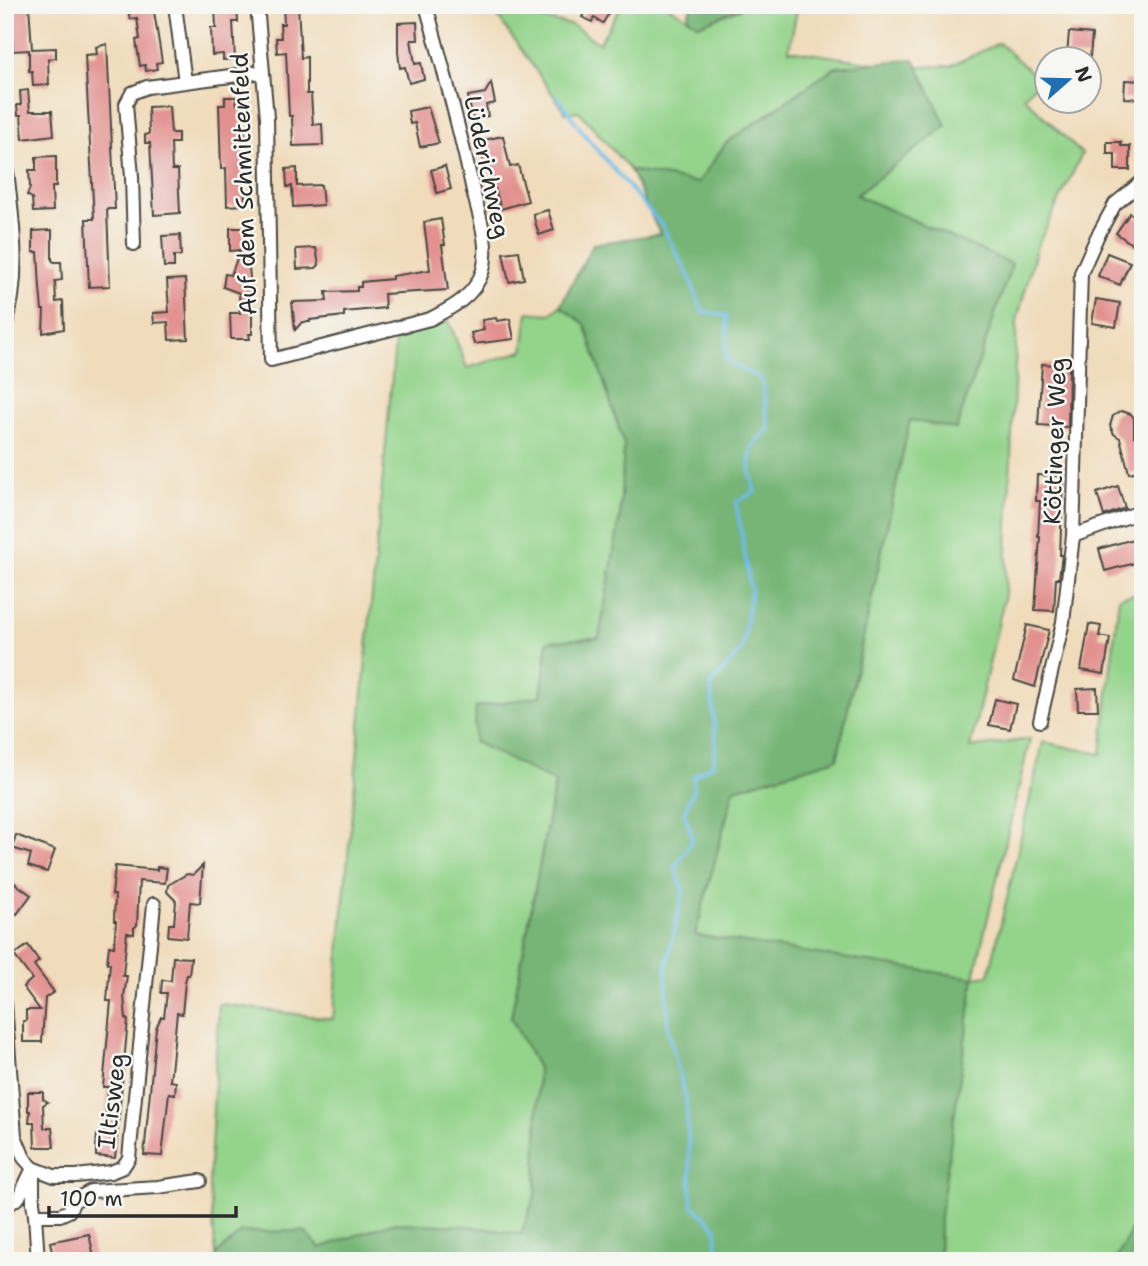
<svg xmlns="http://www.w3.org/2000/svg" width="1148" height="1266" viewBox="0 0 1148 1266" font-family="'Shantell Sans',sans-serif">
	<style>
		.green { fill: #93d38a; stroke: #5f7f5a; stroke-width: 2 }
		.forest { fill: #76b576; stroke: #507050; stroke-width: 2 }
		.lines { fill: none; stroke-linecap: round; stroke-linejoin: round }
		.stream { stroke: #70bcea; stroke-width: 3.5 }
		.building { fill: #e2918f }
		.minor-casing { stroke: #494641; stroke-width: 16 }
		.minor { stroke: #fff; stroke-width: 12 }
		.labels { text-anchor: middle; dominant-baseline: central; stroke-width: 5; stroke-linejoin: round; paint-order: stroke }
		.street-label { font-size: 24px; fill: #2b2b2b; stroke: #f6f6f2 }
	</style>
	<rect width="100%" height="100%" fill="#f6f6f2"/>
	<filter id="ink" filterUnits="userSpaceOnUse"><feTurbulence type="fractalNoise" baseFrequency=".0143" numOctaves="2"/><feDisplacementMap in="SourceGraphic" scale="14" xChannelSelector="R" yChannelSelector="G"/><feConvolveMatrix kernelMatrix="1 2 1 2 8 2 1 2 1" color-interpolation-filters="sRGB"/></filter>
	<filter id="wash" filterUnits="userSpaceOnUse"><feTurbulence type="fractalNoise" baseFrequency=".00686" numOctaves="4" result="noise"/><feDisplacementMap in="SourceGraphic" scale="28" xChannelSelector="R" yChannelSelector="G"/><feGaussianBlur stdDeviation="1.57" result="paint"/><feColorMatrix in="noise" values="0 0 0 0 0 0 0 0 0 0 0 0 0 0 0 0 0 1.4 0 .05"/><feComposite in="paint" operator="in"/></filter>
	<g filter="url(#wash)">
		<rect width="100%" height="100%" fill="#f0dcbb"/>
		<g class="green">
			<polygon points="622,5 666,5 699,24 740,9 740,5 798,5 789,50 875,63 836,67 726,143 698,183 630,170 579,111 566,113 493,10 572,25 599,43"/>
			<polygon points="999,43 1040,80 1024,97 1082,154 1037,246 1017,321 1005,594 970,748 1030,739 974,977 989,975 1043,742 1101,754 1119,597 1143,592 1143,1208 1115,1261 939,1261 940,1217 695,935 734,789 837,759 910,419 1011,264 856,195 946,126 918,67 950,66"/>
			<polygon points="560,306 585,324 624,444 620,517 599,638 548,641 541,696 476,707 555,782 511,1018 538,1067 536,1193 521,1234 467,1226 392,1223 320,1248 216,1255 209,1183 219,1004 333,1019 396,333 449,321 467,368 523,351 528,312 550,314"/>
		</g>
		<g class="forest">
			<polygon points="692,5 740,5 740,8 699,25 687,17"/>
			<polygon points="914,59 946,126 856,195 1012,264 956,429 910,420 837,759 734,789 695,935 974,978 940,1217 939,1261 216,1261 216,1255 241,1232 304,1231 320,1248 392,1223 467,1226 521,1234 536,1193 538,1068 511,1018 555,782 474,742 476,707 541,696 548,641 599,638 620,517 624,444 585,324 560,306 593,244 660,234 630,170 698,183 726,143 836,67"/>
			<polygon points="1143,1208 1143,1261 1115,1261"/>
		</g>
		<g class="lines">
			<path class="stream" d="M 557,96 L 584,134 L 663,227 L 690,279 L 702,311 L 727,316 L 726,359 L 734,366 L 761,378 L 769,429 C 744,448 748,464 755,492 L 736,502 L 751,591 L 742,649 L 711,685 L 716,744 L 713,764 L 694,776 L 694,789 L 684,813 L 693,838 L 675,867 L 683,890 L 666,969 L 668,1029 L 686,1099 L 692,1205 L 716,1227 L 717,1247 L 721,1256"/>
		</g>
		<g id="blocks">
			<g class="building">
				<polygon points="10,5 29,5 32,49 56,48 56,58 48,59 49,85 33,86 32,71 29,71 29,50 13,51"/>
				<polygon points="138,5 153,5 162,62 156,63 157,69 146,71 145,65 140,66 136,40 140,39 137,18 130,19 127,7"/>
				<polygon points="215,5 237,5 238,22 233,22 235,59 223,60 223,54 212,55 211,28 216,28"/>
				<polygon points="283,5 298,5 301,58 307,57 307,94 311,94 313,125 322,124 323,145 293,146 292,116 289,116 286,52 277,53 276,38 281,38 280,24 284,24"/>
				<polygon points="589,5 614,5 603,23 594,18 592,22 582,17"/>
				<polygon points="417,22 418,40 411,40 415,64 421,63 424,79 409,83 405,67 400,68 398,52 398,23"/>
				<polygon points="1069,32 1092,34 1090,57 1067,56"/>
				<polygon points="107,44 115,209 107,209 110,286 89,287 86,219 94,219 85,55 97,54 96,47"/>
				<polygon points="1125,80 1143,81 1142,99 1124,98"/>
				<polygon points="491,83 495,103 486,105 488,116 473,120 468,96 485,93"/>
				<polygon points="28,90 30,111 52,111 54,135 23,139 21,115 18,115 17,105 21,105 20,91"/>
				<polygon points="225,97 236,97 237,104 241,104 242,129 244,129 245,135 245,142 242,142 243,167 245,167 245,205 227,206 226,168 221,169 219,105 225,105"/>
				<polygon points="169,106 171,133 178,133 178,143 171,143 172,170 178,170 180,213 154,215 150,143 145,143 145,135 149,134 148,107"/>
				<polygon points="428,107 439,143 420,147 415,123 410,124 408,111"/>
				<polygon points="503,136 510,167 518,165 528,201 501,209 486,158 483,159 479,141"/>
				<polygon points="1107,142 1121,142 1121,146 1130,146 1130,170 1115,170 1115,154 1107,154"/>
				<polygon points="56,156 56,187 52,187 53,211 33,212 32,198 27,195 30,188 29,170 36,170 36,157"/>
				<polygon points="445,166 451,189 437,193 431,170"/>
				<polygon points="297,168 297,186 321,185 323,205 293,207 292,186 287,187 286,169"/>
				<polygon points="548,210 554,230 539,235 533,214"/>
				<polygon points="1130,213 1143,222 1143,237 1136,247 1116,233"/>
				<polygon points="441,219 445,245 442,245 448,290 384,294 385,308 344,312 344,316 310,320 310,322 302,322 295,330 292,302 327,301 326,292 357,291 357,287 361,287 361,282 392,279 392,276 430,270 424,222"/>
				<polygon points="230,228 245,228 252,298 252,334 249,334 250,339 231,339 230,313 240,313 239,293 223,287 225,274 231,275 240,250 230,251"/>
				<polygon points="52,230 52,260 54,262 61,262 62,280 55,281 56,302 63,301 64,329 43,333 44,310 42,310 40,288 38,252 33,252 33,231"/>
				<polygon points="180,235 181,256 174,256 174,267 164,267 162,236"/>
				<polygon points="316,248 319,265 316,268 297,269 296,249"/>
				<polygon points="519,251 524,279 509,282 503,253"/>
				<polygon points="1107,253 1130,262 1120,285 1098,276"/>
				<polygon points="185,279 188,339 169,340 168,322 154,323 153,313 169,312 167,280"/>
				<polygon points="1096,299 1120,303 1116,327 1092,323"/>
				<polygon points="496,318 497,321 510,319 514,339 474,344 471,333 484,330 482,320"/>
				<polygon points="1042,364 1069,366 1068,427 1038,425"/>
				<polygon points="1121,411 1131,414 1134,418 1134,436 1143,433 1143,470 1129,473 1120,438 1114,434 1110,426 1113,416"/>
				<polygon points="1037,475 1063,476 1060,555 1062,555 1059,578 1056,578 1054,611 1035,610 1040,537 1038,537 1040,501 1036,501"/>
				<polygon points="1118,486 1125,508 1104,516 1097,493"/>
				<polygon points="1133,539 1139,562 1105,571 1099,549"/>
				<polygon points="1089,624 1101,626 1099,636 1110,638 1104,674 1081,670"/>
				<polygon points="1027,625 1049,630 1035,687 1014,680"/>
				<polygon points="1097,688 1098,710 1078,710 1077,689"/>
				<polygon points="995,699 1016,704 1010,729 989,725"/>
				<polygon points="16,835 55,850 47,872 28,866 31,854 12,848"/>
				<polygon points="203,865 200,903 190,902 187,938 168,936 169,924 174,924 176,901 167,892 168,885 187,874 193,875"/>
				<polygon points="115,866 157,870 157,867 167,868 165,883 139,881 137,925 134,928 134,934 127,933 123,976 127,976 124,996 126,1019 128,1020 115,1158 96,1156 96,1146 97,1135 104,1136 108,1087 103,1087 111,1001 107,1001 110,963 107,963 109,946 114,947 116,921 114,921 115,895 112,895"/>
				<polygon points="5,876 31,895 17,914 5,905"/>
				<polygon points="28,945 39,961 34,965 54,992 45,998 42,1042 23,1042 23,1021 26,1021 26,1010 40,1010 23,987 32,979 14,955"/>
				<polygon points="173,957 191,958 189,975 187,975 185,982 182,1014 177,1013 170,1081 176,1082 175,1094 169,1093 162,1156 144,1155 156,1028 161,1017 164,1017 167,993 161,993 162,980 171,981"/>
				<polygon points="28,1092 43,1092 43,1099 48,1102 43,1105 44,1128 52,1128 54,1147 35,1147 34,1122 29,1122 30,1111 28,1111"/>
				<polygon points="89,1234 95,1261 54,1261 50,1242"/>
			</g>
		</g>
	</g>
	<g filter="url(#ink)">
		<use href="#blocks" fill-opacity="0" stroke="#494641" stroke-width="2"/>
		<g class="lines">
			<defs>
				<g id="minor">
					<polyline points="175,5 185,82"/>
					<path d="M 257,5 L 267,118 L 271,360 L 430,319 C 452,308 475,296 483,270 C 490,246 479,215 473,191 C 460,129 443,67 426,5"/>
					<path d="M 5,153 C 11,211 23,271 5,328"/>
					<polyline points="134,244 132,177 126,104 132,93 147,87 261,72"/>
					<polyline points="1073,536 1143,511"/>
					<polyline points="1040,721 1063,622 1073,536 1081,273 1097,237 1115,204 1143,181"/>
					<polyline points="5,1003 15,1136 24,1158 33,1168 54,1176 76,1176 111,1172 123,1167 129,1158 154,904"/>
					<polyline points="33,1172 33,1203 35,1215"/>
					<polyline points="5,1207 19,1197 33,1168"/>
					<polyline points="38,1261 35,1215 60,1215 69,1211 74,1201 91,1191 158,1187 200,1181"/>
				</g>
			</defs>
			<use href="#minor" class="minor-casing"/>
			<use href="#minor" class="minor"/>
		</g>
	</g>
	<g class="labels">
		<g class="street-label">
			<text transform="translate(487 167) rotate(78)">Lüderichweg</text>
			<text transform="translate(244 184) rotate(-92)">Auf dem Schmittenfeld</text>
			<text transform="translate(1055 441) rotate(-88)">Köttinger Weg</text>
			<text transform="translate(112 1101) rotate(-83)">Iltisweg</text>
		</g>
	</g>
	<rect width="1148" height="1266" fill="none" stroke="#f6f6f2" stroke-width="28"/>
	<g transform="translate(1068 80) rotate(70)"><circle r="33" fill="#f6f6f2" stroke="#a5a5a2" stroke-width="2"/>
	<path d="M0-5L12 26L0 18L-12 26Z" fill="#1f6fb2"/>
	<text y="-10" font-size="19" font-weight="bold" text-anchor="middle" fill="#2b2b2b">N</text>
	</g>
	<path d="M49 1206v10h187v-10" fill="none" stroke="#2b2b2b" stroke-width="3.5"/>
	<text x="60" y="1206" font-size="21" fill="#2b2b2b" stroke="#f6f6f2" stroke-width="5" paint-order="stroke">100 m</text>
</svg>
